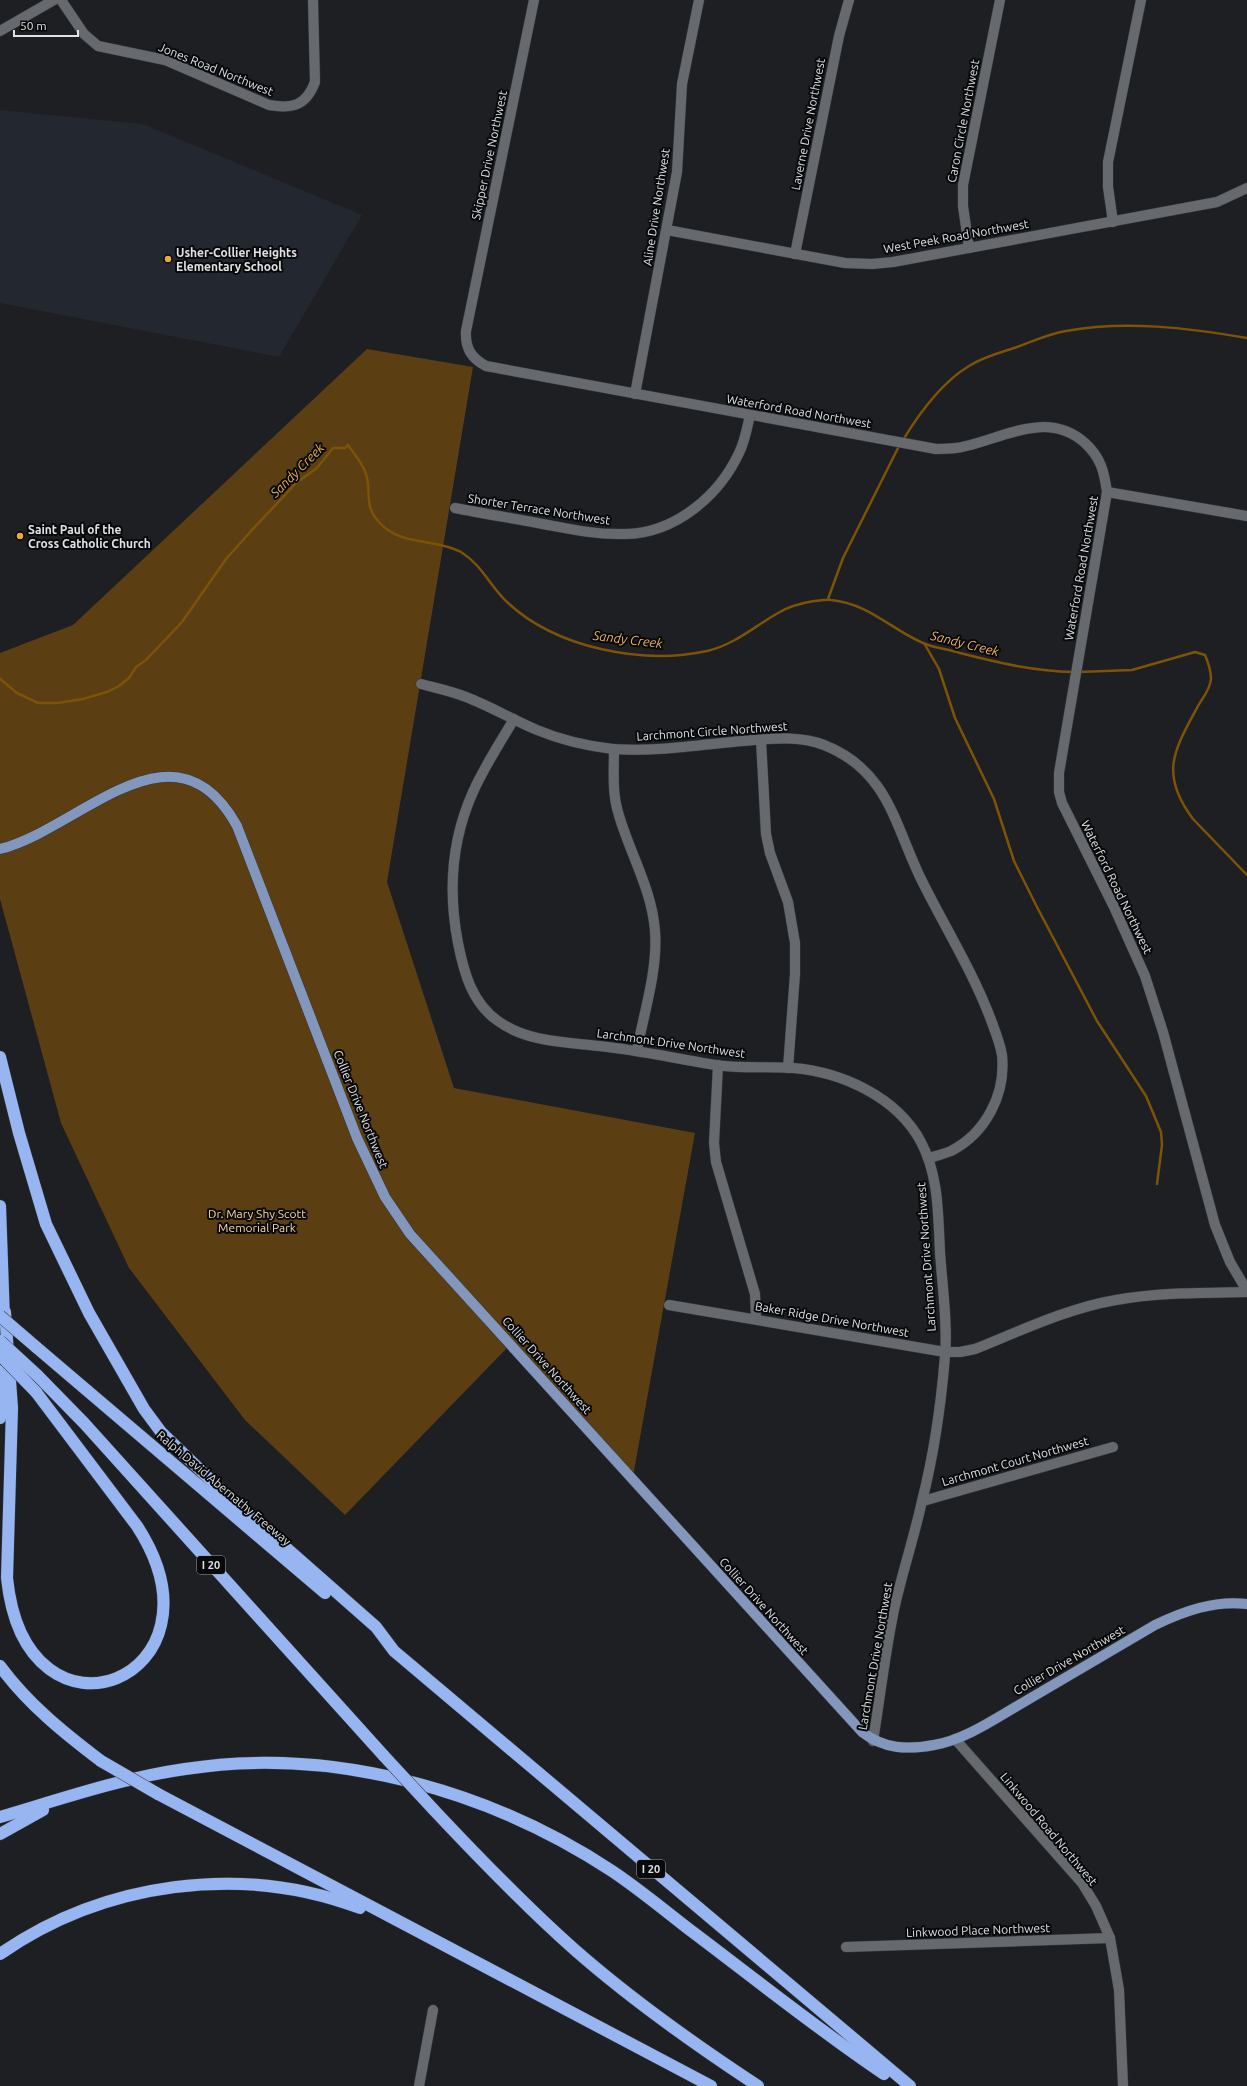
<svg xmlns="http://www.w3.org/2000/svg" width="1247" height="2086" viewBox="0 0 1247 2086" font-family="Ubuntu,sans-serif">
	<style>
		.built { fill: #222730 }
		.green { fill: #5b3e11 }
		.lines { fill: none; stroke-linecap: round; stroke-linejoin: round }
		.stream { stroke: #7d5307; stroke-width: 2.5 }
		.minor-casing { stroke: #37393c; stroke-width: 11 }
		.major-casing { stroke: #37393c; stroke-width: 11 }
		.highway-casing { stroke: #37393c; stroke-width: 13 }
		.minor { stroke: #66696e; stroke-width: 10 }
		.major { stroke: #8397bd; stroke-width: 10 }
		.highway { stroke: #97b5f1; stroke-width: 12 }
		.highway-bridge-casing { stroke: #37393c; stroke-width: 13; stroke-linecap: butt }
		.highway-bridge { stroke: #97b5f1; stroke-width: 12 }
		.poi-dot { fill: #eea83c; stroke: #08090b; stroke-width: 1.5 }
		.labels { text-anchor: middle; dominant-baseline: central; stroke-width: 4; stroke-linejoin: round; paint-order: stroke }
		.shield { fill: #08090b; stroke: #9fa0a3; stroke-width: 1 }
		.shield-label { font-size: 11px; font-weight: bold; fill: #e0e1e4 }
		.street-label { font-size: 12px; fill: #e0e1e4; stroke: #08090b }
		.poi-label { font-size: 12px; font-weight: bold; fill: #e0e1e4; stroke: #08090b; text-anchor: start }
		.park-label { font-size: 12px; fill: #fed8a6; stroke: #08090b }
		.water-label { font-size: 13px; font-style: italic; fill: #efb157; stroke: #08090b }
	</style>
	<rect width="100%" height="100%" fill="#1d1f23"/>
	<polygon class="built" points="0,110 143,124 362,215 279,357 0,303"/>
	<polygon class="green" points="367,349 473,367 387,882 454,1088 695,1133 632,1482 507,1348 345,1515 245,1420 129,1268 61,1123 0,899 0,653 73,625"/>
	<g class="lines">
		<g class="stream">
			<path d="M 903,440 C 920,412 941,383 969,366 C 983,357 999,353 1014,348 C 1031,342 1048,334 1066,331 C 1125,320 1189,328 1247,338"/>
			<polyline points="828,599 843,558 900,444"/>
			<polyline points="924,643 939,669 955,718 994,799 1014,861 1037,907 1097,1021 1146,1096 1161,1132 1162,1145 1157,1184"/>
			<path d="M 1078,672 L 1132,670 L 1195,652 L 1205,655 C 1208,662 1211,671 1211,679 C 1210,690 1203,697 1198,706 C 1174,750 1159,774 1193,819 L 1247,875"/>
			<path d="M 0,679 L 17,693 L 38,703 L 57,703 L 83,699 L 107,692 L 119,686 L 129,678 L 136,667 L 146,660 L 182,622 L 226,559 L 252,530 L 296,483 L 317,468 L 333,448 L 345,448 L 348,445 C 354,454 363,464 366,474 C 372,492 363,505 379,522 C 399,546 435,538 461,552 C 482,565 490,586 507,602 C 556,648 642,665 707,651 C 734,645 755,626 778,613 C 789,606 802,603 814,601 C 820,601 826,599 831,600 C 870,604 890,629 923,643 C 934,648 948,649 960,653 C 1001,663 1031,671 1073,672"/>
		</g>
		<defs>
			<g id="minor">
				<path d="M 61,0 L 84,34 L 98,46 L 165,60 L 269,105 C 292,109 306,106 315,82 L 313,0"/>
				<path d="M 534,0 L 466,331 C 465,348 471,358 486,366 L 936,449 C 946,449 956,449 966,446 C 1005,437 1048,410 1085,443 C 1101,458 1104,471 1107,492 L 1059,773 L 1059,792 L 1062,803 L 1114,907 L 1145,976 L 1163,1032 L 1215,1225 L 1230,1262 L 1247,1291"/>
				<polyline points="0,31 54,0"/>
				<polyline points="1113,222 1108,187 1108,162 1141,0"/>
				<polyline points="667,230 845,263 872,264 893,262 1217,202 1247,188"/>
				<polyline points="969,248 963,206 963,185 1000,0"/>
				<polyline points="795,254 839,36 849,0"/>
				<polyline points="635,394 677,172 682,84 699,0"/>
				<polyline points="1107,492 1247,516"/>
				<path d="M 455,508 C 486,514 517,519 548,525 C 574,530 599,535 626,534 C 675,533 719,496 739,453 C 745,441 747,428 750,415"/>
				<path d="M 421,684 C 436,688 451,691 466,697 C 490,706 513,720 537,730 C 561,740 587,746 613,749 C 655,752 699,745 742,741 C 769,739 798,735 824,745 C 890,771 895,828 923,883 C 946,929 973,972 991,1020 C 995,1031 1000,1043 1002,1055 C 1006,1094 986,1133 951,1151 C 944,1154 936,1156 929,1158"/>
				<path d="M 514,719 C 500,743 484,767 473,792 C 451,841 448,891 458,943 C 464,973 472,1003 498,1021 C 527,1042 565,1042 599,1046 C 639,1050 677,1059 716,1065 C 742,1069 768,1066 793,1068 C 842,1072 897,1097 921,1142 C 939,1176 938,1215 940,1252 C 942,1284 948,1324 945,1356 C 941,1405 934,1454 922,1501 C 914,1538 902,1573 894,1610 C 885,1653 880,1698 873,1741"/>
				<polyline points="761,740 766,834 770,853 788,902 795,943 795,974 788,1068"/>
				<path d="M 614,749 C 614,770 612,792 618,812 C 629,852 652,889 655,931 C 658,970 644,1012 637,1050"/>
				<polyline points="718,1065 714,1143 716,1162 755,1294 756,1319"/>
				<path d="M 669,1305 L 945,1352 L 960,1352 L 975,1349 C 1020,1331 1068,1308 1116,1300 C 1159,1292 1203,1293 1247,1292"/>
				<polyline points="923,1501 1113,1447"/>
				<polyline points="955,1739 1082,1883 1096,1906 1110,1938 1119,1990 1123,2086"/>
				<polyline points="846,1947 1110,1938"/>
				<polyline points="419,2086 433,2010"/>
			</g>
			<path id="major" d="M 0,849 C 80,829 174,712 237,826 L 357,1138 L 385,1197 L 410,1234 L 862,1732 C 884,1749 907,1750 934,1745 C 965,1740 996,1718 1024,1702 C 1068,1676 1112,1650 1155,1625 C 1184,1611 1215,1600 1247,1604"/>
			<g id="highway">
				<polyline points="0,1057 19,1133 46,1224 89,1313 144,1409 161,1432 225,1494 376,1627 394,1651 910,2086"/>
				<polyline points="0,1206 4,1319"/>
				<path d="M 5,1312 L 12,1408 L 7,1578 C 26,1762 236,1679 137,1526 L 36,1392"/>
				<polyline points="36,1347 325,1593"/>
				<polyline points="37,1375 84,1423 384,1756"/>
				<polyline points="0,1418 2,1367"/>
				<path d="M 0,1666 C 28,1704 64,1733 101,1761"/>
				<polyline points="158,1794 711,2086"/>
				<path d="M 433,1809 C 479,1858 525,1906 575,1950 C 632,2000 694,2044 758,2086"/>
				<path d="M 0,1817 C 61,1799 122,1778 185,1769 C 332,1746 489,1790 612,1871 C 639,1889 664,1910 690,1930 C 754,1978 817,2029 884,2074"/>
				<polyline points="0,1834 43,1810"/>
				<path d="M 0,1954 C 104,1882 241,1863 360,1908"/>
			</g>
		</defs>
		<use href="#minor" class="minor-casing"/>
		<use href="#major" class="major-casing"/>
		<use href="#highway" class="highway-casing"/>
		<use href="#minor" class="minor"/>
		<use href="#major" class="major"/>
		<use href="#highway" class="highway"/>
		<defs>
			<g id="highway-bridge">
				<polyline points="0,1316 36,1347"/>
				<polyline points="0,1341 37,1375"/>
				<polyline points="0,1355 36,1392"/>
				<polyline points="384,1756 433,1809"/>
				<polyline points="101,1761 158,1794"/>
			</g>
		</defs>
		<use href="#highway-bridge" class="highway-bridge-casing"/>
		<use href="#highway-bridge" class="highway-bridge"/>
	</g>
	<g class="poi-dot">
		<circle cx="168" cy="259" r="4"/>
		<circle cx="20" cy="536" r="4"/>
	</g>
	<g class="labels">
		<g class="shield">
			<rect x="197" y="1556" width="28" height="18" rx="3"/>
			<rect x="637" y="1860" width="28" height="18" rx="3"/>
		</g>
		<g class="shield-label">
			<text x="211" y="1565">I 20</text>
			<text x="651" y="1869">I 20</text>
		</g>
		<g class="street-label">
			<text transform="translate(216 69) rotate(22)">Jones Road Northwest</text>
			<text transform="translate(963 121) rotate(-79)">Caron Circle Northwest</text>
			<text transform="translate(808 124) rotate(-79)">Laverne Drive Northwest</text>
			<text transform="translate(489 155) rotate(-78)">Skipper Drive Northwest</text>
			<text transform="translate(656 207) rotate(-81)">Aline Drive Northwest</text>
			<text transform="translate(956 236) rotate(-10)">West Peek Road Northwest</text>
			<text transform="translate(799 411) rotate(10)">Waterford Road Northwest</text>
			<text transform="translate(539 509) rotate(9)">Shorter Terrace Northwest</text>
			<text transform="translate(1081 568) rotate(-80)">Waterford Road Northwest</text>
			<text transform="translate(712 731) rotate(-4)">Larchmont Circle Northwest</text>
			<text transform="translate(1117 887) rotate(64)">Waterford Road Northwest</text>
			<text transform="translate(671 1043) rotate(8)">Larchmont Drive Northwest</text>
			<text transform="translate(361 1109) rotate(68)">Collier Drive Northwest</text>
			<text transform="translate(926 1257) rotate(-94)">Larchmont Drive Northwest</text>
			<text transform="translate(832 1319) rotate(10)">Baker Ridge Drive Northwest</text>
			<text transform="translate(547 1365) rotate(48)">Collier Drive Northwest</text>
			<text transform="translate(1015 1461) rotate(-16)">Larchmont Court Northwest</text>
			<text transform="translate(224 1488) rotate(40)">Ralph David Abernathy Freeway</text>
			<text transform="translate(764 1606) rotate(48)">Collier Drive Northwest</text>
			<text transform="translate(875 1656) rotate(-80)">Larchmont Drive Northwest</text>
			<text transform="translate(1069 1660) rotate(-30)">Collier Drive Northwest</text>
			<text transform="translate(1049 1829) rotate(50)">Linkwood Road Northwest</text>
			<text transform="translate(978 1930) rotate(-2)">Linkwood Place Northwest</text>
		</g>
		<g class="poi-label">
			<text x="176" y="252">Usher-Collier Heights<tspan x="176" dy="14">Elementary School</tspan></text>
			<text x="28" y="529">Saint Paul of the<tspan x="28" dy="14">Cross Catholic Church</tspan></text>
		</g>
		<g class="park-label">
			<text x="257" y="1213">Dr. Mary Shy Scott<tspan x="257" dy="14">Memorial Park</tspan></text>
		</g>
		<g class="water-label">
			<text transform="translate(297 470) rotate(-45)">Sandy Creek</text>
			<text transform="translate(628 639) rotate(7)">Sandy Creek</text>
			<text transform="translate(965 643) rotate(14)">Sandy Creek</text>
		</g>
	</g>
	<path d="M14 30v6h64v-6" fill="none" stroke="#e0e1e4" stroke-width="2"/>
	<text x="20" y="30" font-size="12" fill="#e0e1e4" stroke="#08090b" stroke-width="3" paint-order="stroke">50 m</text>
</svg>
